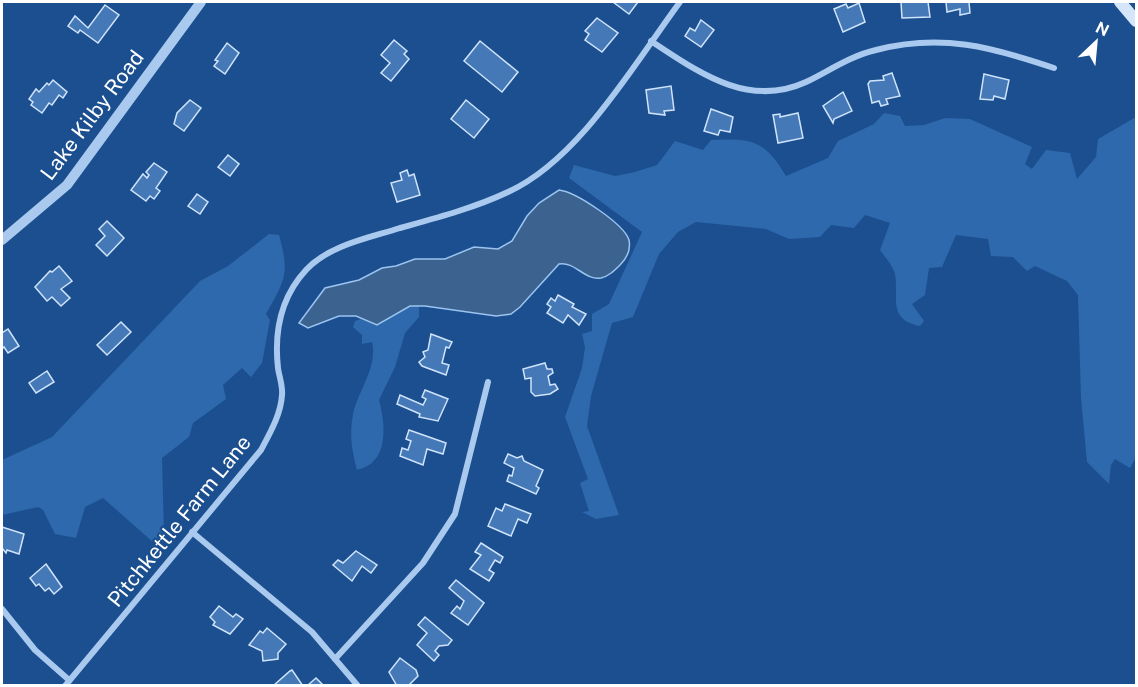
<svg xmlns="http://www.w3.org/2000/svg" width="1138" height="687" viewBox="0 0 1138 687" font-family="'Public Sans',sans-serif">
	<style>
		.green { fill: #2e69ad }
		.water { fill: #3c6290; stroke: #9cc4f0; stroke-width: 1.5 }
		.building { fill: #4478b7; stroke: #cfe3fa; stroke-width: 1.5 }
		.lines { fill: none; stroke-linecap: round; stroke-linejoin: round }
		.minor { stroke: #a9c9ee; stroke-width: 6 }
		.tertiary { stroke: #a9c9ee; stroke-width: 10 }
		.secondary { stroke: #d6e6fa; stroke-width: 12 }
		.labels { text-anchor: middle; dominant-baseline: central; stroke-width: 4.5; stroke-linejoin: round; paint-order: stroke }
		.street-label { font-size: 21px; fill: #fff; stroke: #1b4f8f }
	</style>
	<rect width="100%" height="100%" fill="#1b4f8f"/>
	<g class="green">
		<path d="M 884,113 L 900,116 L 905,126 L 924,125 L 945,118 L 970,119 L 1032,147 L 1025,164 L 1032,169 L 1046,150 L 1070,153 L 1077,179 L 1096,157 L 1098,139 L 1136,117 L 1136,457 L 1130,468 L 1115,459 L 1111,465 L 1109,484 L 1087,462 L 1081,398 L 1078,295 L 1067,281 L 1035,266 L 1027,271 L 1013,257 L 991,256 L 988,239 L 956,235 L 942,267 L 929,268 L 925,295 L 912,304 L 924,321 L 920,326 C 887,319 899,299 895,274 C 893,266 885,257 880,250 L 890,223 L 865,215 L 854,228 L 831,225 L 820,237 L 789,239 L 766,229 L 696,222 L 678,232 L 659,254 L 633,317 L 612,323 L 591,396 L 587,426 L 619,515 L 596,519 L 582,512 L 589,511 L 580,483 L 588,479 L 565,417 L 582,368 L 585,347 L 582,334 L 592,331 L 592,314 L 609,304 L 642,232 L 569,178 L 574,165 L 615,176 L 635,172 L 657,165 L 675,141 L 703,150 L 711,140 C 753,138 764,140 786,176 L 828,158 L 838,141 L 874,124 Z"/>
		<path d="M 269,234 L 279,235 C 290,274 285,280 266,314 L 270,320 L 262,363 L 251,377 L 242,368 L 223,385 L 226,399 L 193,423 L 189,437 L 162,458 L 164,534 L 154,543 L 103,498 L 85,507 L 76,538 L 55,534 L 43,510 L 38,507 L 2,515 L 2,460 L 52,437 L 200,281 L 228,266 Z"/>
		<path d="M 410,306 L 419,306 L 419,317 L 405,333 L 395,367 L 379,400 C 386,426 389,463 357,470 C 352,451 349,435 353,414 C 358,391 378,367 372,342 L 362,344 L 362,335 L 353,327 L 355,321 L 361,319 L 377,325 Z"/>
	</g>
	<path class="water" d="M 559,190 C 576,192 624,224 629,240 C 631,250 626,259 620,265 C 614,271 609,276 601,278 C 585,281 575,261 559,264 L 520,307 L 511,314 L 496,316 L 425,306 L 410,306 L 377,325 L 356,316 L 339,316 L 308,328 L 299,323 L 325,288 L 359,280 L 382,268 L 396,266 L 415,259 L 445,259 L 474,247 L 498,249 L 512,241 L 527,216 L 539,203 Z"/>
	<g class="building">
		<polygon points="613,2 638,2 629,14"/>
		<polygon points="901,2 928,2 930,17 902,18"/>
		<polygon points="946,2 969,2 970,13 960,15 960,9 947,12"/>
		<polygon points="859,3 865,22 843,32 834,9 846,4 848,8"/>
		<polygon points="105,5 119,15 98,43 80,30 78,33 68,26 75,16 88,28"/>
		<polygon points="597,18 618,33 602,52 585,40 589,34 585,31"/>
		<polygon points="701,20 714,30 701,47 685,36 690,28 695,31"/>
		<polygon points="394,40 407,51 404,54 409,59 391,81 381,73 390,63 381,55"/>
		<polygon points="480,41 518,72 502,92 464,61"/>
		<polygon points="227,43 239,53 225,74 214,66 218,61 215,60"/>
		<polygon points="892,73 900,96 886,99 888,104 881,106 879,101 872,103 868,84 870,81 884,80 883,76"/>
		<polygon points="984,74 1009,80 1005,99 994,96 993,100 980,99"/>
		<polygon points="53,80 67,92 63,98 59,95 52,105 49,103 42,113 31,105 33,102 29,99 36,89 39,92 47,83 49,85"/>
		<polygon points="671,86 674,110 664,111 665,115 649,113 646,90"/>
		<polygon points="843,92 852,111 834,119 833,123 823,106"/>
		<polygon points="190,100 201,108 184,131 174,124 177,113"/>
		<polygon points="466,100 489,119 474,138 451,119"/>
		<polygon points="711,109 733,117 730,132 720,130 718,135 704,131"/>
		<polygon points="798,113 803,138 778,143 773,115 780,114 780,117"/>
		<polygon points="228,155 239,164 230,176 218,167"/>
		<polygon points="154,163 167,172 156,188 160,191 154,199 150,196 146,201 131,190 143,174 147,178 149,175 146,172"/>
		<polygon points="407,170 409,176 414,174 420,195 397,202 391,183 402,180 400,173"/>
		<polygon points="197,194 208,202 200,214 188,206"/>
		<polygon points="107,221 124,238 107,256 96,245 105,236 99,229"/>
		<polygon points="59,266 72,281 61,289 70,298 61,306 52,297 47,301 35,287 50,271 52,272"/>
		<polygon points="558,295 574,304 572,307 586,314 579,325 568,315 563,323 547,313 551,307 547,304 551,298 555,301"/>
		<polygon points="121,322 131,332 107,355 97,345"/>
		<polygon points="8,329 19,346 8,353 4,347 2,349 2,333"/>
		<polygon points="431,334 452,342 449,348 446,347 442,363 449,365 446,375 422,366 419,362 425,357 423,352 428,350"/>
		<polygon points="545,363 547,369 552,369 553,373 548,376 550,385 555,384 558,389 550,394 535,396 531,392 531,378 525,379 523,369"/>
		<polygon points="47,371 54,382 36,393 29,383"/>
		<polygon points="425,390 448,399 438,421 419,417 420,414 397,404 400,395 423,405 426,399 422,397"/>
		<polygon points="409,430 446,443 443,454 427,449 423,465 400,456 402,448 408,450 411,441 406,439"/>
		<polygon points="508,454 517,458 522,456 524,461 543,470 536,486 539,488 536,494 507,481 509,475 512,476 514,468 504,463"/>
		<polygon points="505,504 531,514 527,523 518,519 511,536 488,526 496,508 502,511"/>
		<polygon points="2,527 24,534 19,554 7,550 6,553 2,548"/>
		<polygon points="481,543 503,557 500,563 495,560 489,570 494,573 489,581 470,569 481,555 475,552"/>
		<polygon points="356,551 377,565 371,573 362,566 352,581 333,565 338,560 343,563"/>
		<polygon points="46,564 62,587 54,594 49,588 45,591 39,584 36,586 30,578"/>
		<polygon points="456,580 484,603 468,625 451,613 457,606 460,609 464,601 449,588"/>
		<polygon points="219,606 233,617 236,614 243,619 230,634 213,625 215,622 210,617"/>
		<polygon points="425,617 452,640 448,645 439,646 435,651 439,655 434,661 417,645 427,633 418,625"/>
		<polygon points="267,628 286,644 278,653 278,659 263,661 262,651 249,645 260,631 263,633"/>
		<polygon points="400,658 416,670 418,676 408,686 397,686 389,672"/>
		<polygon points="292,670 303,686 273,686 290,671"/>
		<polygon points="316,678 322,684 320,686 307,686"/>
	</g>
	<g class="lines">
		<g class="minor">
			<path d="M 651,41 C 697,71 747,109 806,82 C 829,71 850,56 876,50 C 941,33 992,47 1054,68"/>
			<polyline points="192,532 312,632 358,686"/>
			<polyline points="2,609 35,650 69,680"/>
			<polyline points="335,659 423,563 455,514 488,382"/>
			<path d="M 65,686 L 261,450 C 270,433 281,414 282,395 C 283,386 279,376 278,368 C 274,332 281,297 306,270 C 329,245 369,238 400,228 C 436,218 474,208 508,192 C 579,160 634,64 680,2"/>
		</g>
		<polyline class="tertiary" points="2,240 67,185 201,2"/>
		<polyline class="secondary" points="1120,2 1136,21"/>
	</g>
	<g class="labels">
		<g class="street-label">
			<text transform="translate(92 115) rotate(-53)">Lake Kilby Road</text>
			<text transform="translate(179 521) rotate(-51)">Pitchkettle Farm Lane</text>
		</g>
	</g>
	<rect width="1138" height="687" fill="none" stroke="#ffffff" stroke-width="6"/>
	<g transform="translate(1096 42) rotate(26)" stroke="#1b4f8f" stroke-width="4.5" paint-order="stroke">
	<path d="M0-4.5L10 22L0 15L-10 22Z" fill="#ffffff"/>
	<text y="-9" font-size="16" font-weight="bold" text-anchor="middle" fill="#ffffff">N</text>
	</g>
</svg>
